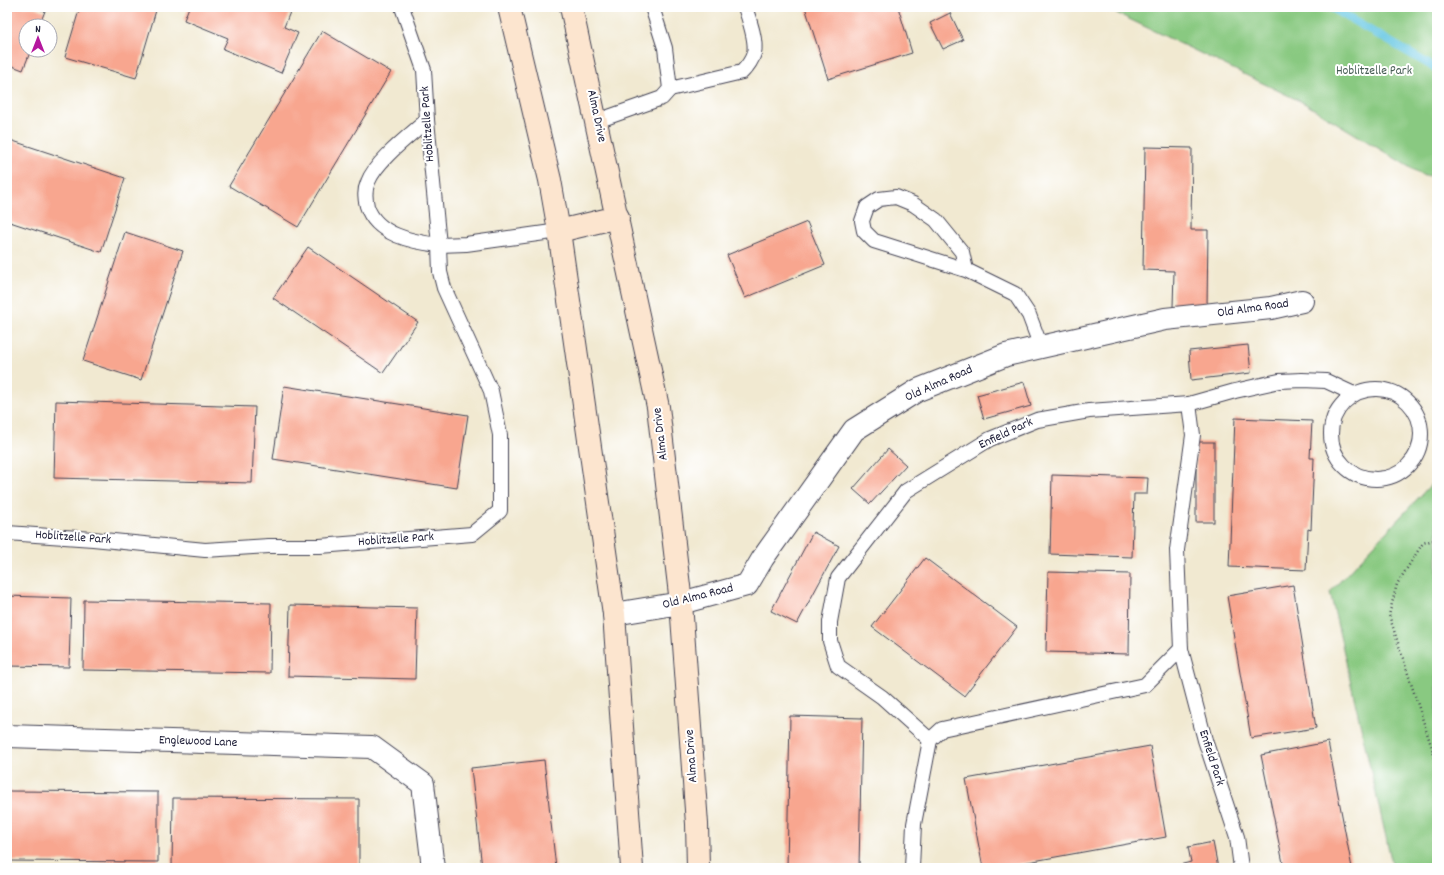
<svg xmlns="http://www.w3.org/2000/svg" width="1444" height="875" viewBox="0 0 1444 875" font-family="Dekko,sans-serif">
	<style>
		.green { fill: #89c981; stroke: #56765e }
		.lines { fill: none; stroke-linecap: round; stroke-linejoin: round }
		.stream { stroke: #64c6e2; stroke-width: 8 }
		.building { fill: #f8a68f }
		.lane-casing { stroke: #414052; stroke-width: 16 }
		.street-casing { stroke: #414052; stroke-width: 24 }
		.secondary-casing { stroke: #414052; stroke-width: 24 }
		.path { stroke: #414052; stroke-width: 2.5; stroke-dasharray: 1 3; stroke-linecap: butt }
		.lane { stroke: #fff; stroke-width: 14 }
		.street { stroke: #fff; stroke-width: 22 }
		.secondary { stroke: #fce5cf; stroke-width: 22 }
		.labels { text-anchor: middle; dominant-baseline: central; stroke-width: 4; stroke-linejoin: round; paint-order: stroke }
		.park-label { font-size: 13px; fill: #465c54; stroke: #fff }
		.street-label { font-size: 13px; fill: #22223b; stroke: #fff }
	</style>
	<rect width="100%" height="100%" fill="#fff"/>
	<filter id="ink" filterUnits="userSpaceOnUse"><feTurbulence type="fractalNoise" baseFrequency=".025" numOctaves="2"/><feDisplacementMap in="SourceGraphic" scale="8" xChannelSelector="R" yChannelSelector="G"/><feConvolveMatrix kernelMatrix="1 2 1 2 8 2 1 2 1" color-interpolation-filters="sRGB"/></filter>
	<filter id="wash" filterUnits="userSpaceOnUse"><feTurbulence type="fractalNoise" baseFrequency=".012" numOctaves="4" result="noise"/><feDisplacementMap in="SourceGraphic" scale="16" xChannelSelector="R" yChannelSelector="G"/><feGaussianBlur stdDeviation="0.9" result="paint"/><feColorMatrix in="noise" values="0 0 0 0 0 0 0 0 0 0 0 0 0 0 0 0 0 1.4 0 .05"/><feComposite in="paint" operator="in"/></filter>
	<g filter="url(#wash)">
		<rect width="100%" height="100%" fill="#f1e9d1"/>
		<g class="green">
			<polygon points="1104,7 1437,7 1437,175 1424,176 1304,103"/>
			<polygon points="1437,478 1437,868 1393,868 1330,592"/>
		</g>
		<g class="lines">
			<polyline class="stream" points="1330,7 1437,69"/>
		</g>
		<g id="blocks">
			<g class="building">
				<polygon points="7,7 33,7 45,11 39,26 26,26 26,50 31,50 23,70 7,64"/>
				<polygon points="80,7 157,7 136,78 65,57"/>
				<polygon points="189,7 292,7 284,27 298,33 281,73 223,49 228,38 184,20"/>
				<polygon points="805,7 898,7 912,53 828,79"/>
				<polygon points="950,13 963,40 943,49 930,23"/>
				<polygon points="322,31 391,72 298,227 229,186"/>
				<polygon points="7,139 125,178 101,252 7,221"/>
				<polygon points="1145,147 1192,148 1191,230 1208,230 1207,307 1173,307 1174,271 1143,270"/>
				<polygon points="807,222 825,265 745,298 727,255"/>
				<polygon points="125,232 183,251 141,380 83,361"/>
				<polygon points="308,247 418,322 383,373 273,298"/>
				<polygon points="1248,345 1251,373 1191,380 1189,351"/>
				<polygon points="1024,382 1031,406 984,419 977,395"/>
				<polygon points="284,386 468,415 457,488 273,459"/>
				<polygon points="56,401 255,407 252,483 54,478"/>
				<polygon points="1235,418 1312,421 1310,458 1314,458 1311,530 1308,529 1306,570 1229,567"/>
				<rect x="1196" y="442" width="18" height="80"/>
				<polygon points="888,449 906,465 870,504 853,489"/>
				<polygon points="1052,475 1148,478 1147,494 1134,494 1132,557 1050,554"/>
				<polygon points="813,532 839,546 797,624 771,611"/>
				<polygon points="925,558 1017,627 964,696 872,627"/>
				<polygon points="1048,572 1130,574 1129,654 1046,652"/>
				<polygon points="1293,585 1316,728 1251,738 1227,596"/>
				<polygon points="7,596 71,598 69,667 7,666"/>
				<polygon points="84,600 271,603 270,673 83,670"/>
				<polygon points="290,605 417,608 415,679 288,676"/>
				<polygon points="790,716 862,718 859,868 787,868"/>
				<polygon points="1328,742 1352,868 1284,868 1261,755"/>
				<polygon points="1150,746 1166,837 995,868 983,868 966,779"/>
				<polygon points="544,760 556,868 482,868 471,768"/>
				<polygon points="7,791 158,792 158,862 7,861"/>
				<polygon points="173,798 359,799 359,868 172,868"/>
				<polygon points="1213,842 1218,868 1167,868 1191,862 1188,847"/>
			</g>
		</g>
	</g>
	<g filter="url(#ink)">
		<use href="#blocks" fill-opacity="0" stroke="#414052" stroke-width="1"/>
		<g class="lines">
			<defs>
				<g id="lane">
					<polyline points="402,7 424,70 427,120 439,245 466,244 559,231"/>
					<path d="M 670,89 L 742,72 C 747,67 752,60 754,53 C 757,41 749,19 745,7"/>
					<polyline points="597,121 662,98 670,89 665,48 652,7"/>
					<polyline points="966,270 962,252 936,220 913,204 896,197 879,199 867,207 862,221 864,231 874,241 966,270 1015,294 1029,315 1041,347"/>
					<circle cx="1376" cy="434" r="45"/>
					<polyline points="1189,404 1235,391 1279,381 1302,380 1326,381 1354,394"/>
					<path d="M 7,533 L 93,539 L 205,550 L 269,546 L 320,546 L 472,534 L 500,511 L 500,435 L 491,391 L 444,288 L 440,272 L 439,245 C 413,242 376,235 367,206 C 365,198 364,191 368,182 C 376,161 409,136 427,120"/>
					<polyline points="930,740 882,697 838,666 830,641 830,622 838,578 906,491 990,439 1037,420 1089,411 1189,404 1193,435 1177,550 1181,649 1205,740 1237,837 1241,868"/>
					<polyline points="912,868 914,824 930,740 942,729 1145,685 1181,649"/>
				</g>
				<g id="street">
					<polyline points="614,614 681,603 747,585 763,558 854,430 918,390 1006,355 1041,347 1165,319 1271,308 1302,301"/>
					<polyline points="7,736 372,747 423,784 433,868"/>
				</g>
				<g id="secondary">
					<polyline points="509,7 550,180 559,231 614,614 632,868"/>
					<polyline points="571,7 658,407 681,603 697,824 698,868"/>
					<polyline points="559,231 618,217"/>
				</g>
			</defs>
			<use href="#lane" class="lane-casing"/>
			<use href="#street" class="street-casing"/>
			<use href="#secondary" class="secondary-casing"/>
			<polyline class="path" points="1437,539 1423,543 1397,584 1389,615 1437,764"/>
			<use href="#lane" class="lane"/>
			<use href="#street" class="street"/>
			<use href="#secondary" class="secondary"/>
		</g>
	</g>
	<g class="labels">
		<g class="park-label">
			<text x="1374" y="71">Hoblitzelle Park</text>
		</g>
		<g class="street-label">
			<text transform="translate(596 116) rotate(78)">Alma Drive</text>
			<text transform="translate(428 124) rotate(-94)">Hoblitzelle Park</text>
			<text transform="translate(1253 309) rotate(-8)">Old Alma Road</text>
			<text transform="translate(939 384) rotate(-24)">Old Alma Road</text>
			<text transform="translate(661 434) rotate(-97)">Alma Drive</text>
			<text transform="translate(1006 434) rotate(-25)">Enfield Park</text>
			<text transform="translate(73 538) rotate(4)">Hoblitzelle Park</text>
			<text transform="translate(396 540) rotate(-4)">Hoblitzelle Park</text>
			<text transform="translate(698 597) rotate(-14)">Old Alma Road</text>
			<text transform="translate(198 742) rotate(2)">Englewood Lane</text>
			<text transform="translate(692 756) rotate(-94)">Alma Drive</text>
			<text transform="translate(1211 758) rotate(72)">Enfield Park</text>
		</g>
	</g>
	<rect width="1444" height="875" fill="none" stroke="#fff" stroke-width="24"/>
	<g transform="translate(38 38)"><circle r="19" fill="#ffffff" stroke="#a7a7b1"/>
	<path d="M0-3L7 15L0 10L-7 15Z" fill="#b5179e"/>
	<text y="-6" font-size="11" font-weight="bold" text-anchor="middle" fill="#22223b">N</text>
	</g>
</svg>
